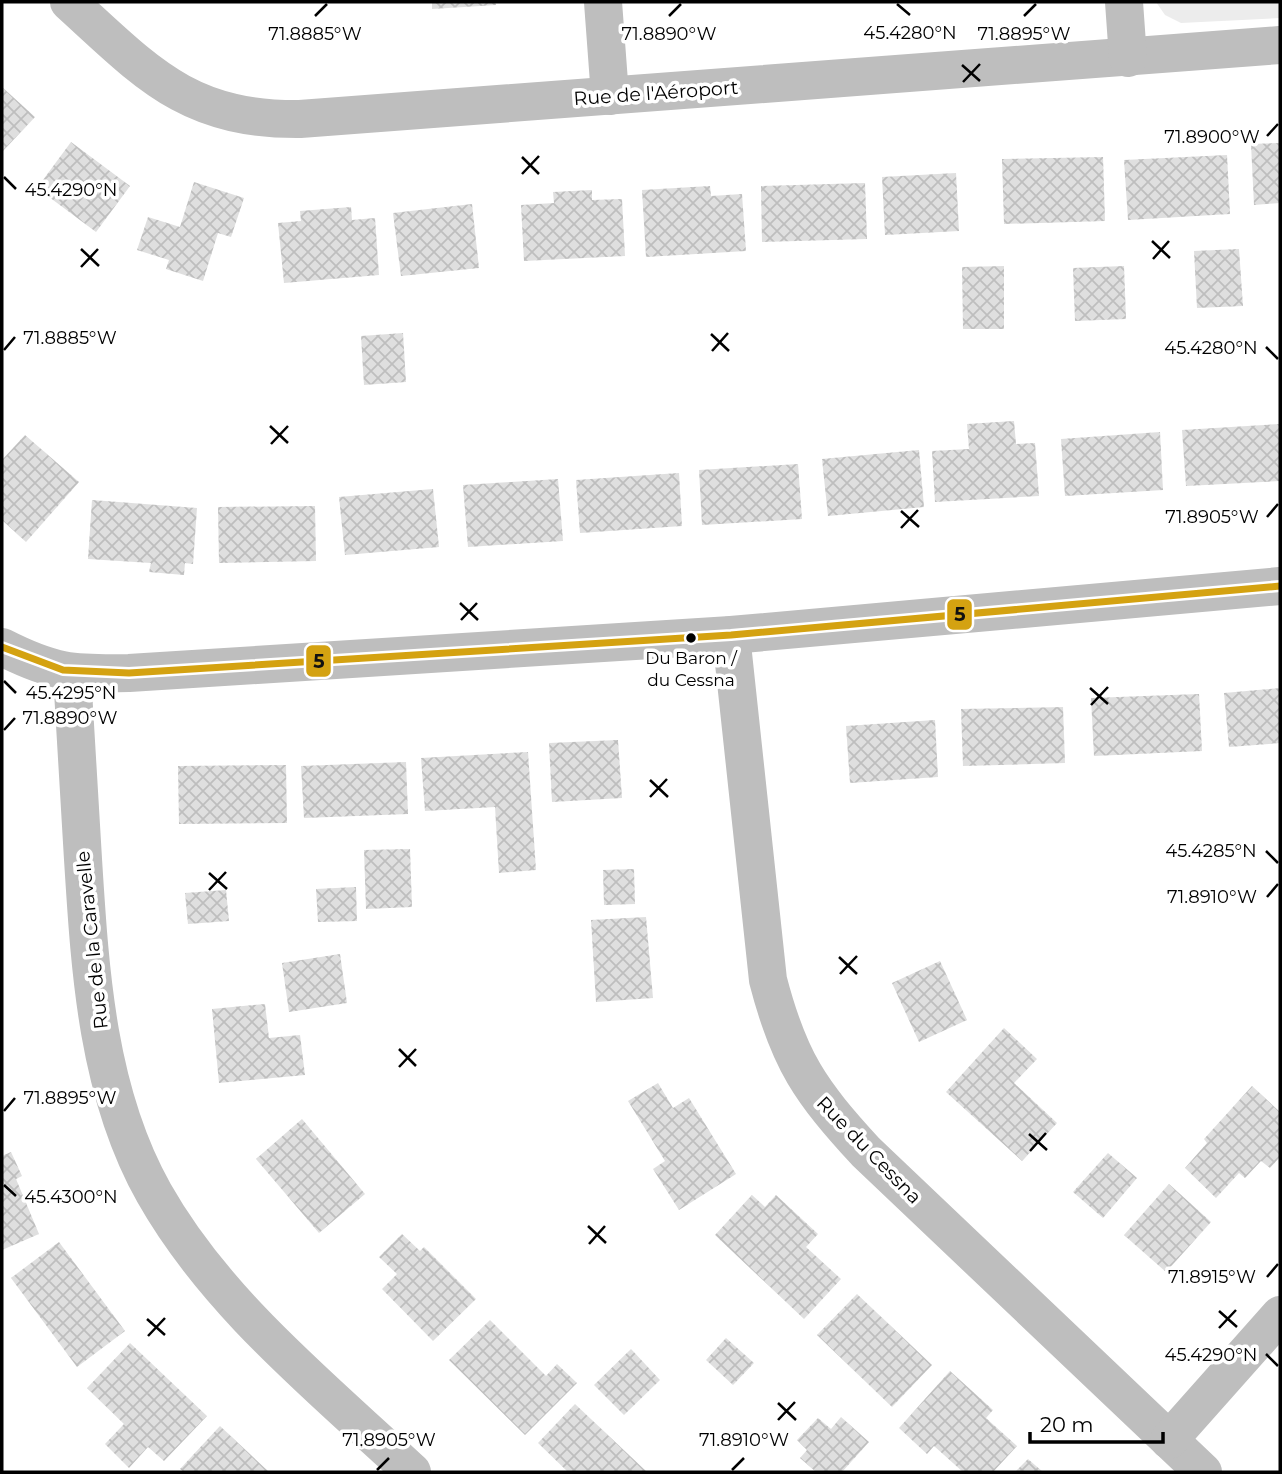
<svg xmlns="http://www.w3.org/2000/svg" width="1282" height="1474" viewBox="0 0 1282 1474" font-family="Montserrat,sans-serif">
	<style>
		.green { fill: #ececec }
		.building { fill: url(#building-cross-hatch) }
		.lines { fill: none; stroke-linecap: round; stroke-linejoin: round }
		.minor { stroke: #bebebe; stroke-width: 38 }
		.bus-1-casing { stroke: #fff; stroke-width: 12 }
		.bus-1 { stroke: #d4a211; stroke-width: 7 }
		.ticks { fill: none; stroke: #000; stroke-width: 2.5 }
		.bus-dot { fill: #000; stroke: #fff; stroke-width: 2.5 }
		.labels { text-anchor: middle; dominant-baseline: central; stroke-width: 7; stroke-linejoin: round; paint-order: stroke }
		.bus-label { font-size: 17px; fill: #000; stroke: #fff }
		.street-label { font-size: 19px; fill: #000; stroke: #fff }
		.ticks-label { font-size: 18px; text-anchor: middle; fill: #000; stroke: #fff; stroke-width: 7; stroke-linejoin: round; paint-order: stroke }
		.line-badge { stroke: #fff; stroke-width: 2.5 }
		.pale-badge-label { font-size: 19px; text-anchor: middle; font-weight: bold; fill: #111 }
	</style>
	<defs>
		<pattern id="building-cross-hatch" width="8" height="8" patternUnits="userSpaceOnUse" patternTransform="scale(1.75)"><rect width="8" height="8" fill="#dfdfdf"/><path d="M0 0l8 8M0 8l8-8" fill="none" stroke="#bebebe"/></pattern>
	</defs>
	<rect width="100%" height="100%" fill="#fff"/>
	<polygon class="green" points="1156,2 1280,2 1280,18 1181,23 1165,15"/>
	<g class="building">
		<polygon points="432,2 496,2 496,5 432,9"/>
		<polygon points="2,87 35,117 2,152"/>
		<polygon points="71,142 130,186 96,232 37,188"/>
		<polygon points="1280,143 1280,203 1254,205 1251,144"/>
		<polygon points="1227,155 1230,214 1128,220 1124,160"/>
		<polygon points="1103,157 1105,221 1004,224 1002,159"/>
		<polygon points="956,173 959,231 885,235 882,177"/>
		<polygon points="194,182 244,198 231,237 218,233 203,281 166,269 169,260 137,250 148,217 180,227"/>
		<polygon points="865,183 867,239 762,242 761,186"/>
		<polygon points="710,186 711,196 742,194 746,251 646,257 642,190"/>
		<polygon points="592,190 592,200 622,199 625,256 524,261 521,205 554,203 553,192"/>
		<polygon points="472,204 479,268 401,276 393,213"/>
		<polygon points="351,207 352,220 375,218 379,275 284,283 278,223 301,221 300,211"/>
		<polygon points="1239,249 1243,306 1197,308 1194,251"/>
		<polygon points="1004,266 1004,329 963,329 962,267"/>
		<polygon points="1124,266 1126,319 1075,321 1073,268"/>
		<polygon points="403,333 406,382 364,385 361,336"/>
		<polygon points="1014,421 1016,444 1035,443 1039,496 935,502 932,451 969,449 967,424"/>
		<polygon points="1280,424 1280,481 1186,486 1182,430"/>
		<polygon points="1160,432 1163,490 1065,496 1061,439"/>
		<polygon points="25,435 79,482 26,542 2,520 2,460"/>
		<polygon points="919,450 924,507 828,516 822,459"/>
		<polygon points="798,464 802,519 702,525 699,470"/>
		<polygon points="679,473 682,526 580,533 576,480"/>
		<polygon points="558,479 563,541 468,547 463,485"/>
		<polygon points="433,489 439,547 345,555 339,497"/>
		<polygon points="92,500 197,508 193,564 185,563 184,575 149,572 151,563 88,559"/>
		<polygon points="315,506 316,561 219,563 218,507"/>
		<polygon points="1280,688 1280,743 1229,747 1224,693"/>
		<polygon points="1199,694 1202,751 1094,756 1091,698"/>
		<polygon points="1063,707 1065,763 963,766 961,709"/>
		<polygon points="935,720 938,777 850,783 846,726"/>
		<polygon points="618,740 622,798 552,802 549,743"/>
		<polygon points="528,752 536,870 499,873 495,807 425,811 421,758"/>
		<polygon points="406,762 408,814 304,818 301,766"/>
		<polygon points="286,765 287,823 179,824 178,766"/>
		<polygon points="410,849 412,907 366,909 364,850"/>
		<polygon points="634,869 635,904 604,905 603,870"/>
		<polygon points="356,887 357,921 318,922 316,889"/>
		<polygon points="226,890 229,921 188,924 185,893"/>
		<polygon points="646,917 653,998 596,1002 591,920"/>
		<polygon points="340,954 347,1003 289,1012 282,963"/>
		<polygon points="940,961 967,1020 919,1042 892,983"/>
		<polygon points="265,1004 269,1038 300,1035 305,1075 219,1083 212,1009"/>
		<polygon points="1004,1028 1037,1059 1014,1083 1057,1123 1022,1161 946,1092"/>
		<polygon points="658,1083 673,1108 689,1098 736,1174 679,1210 653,1169 665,1161 628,1101"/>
		<polygon points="1252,1086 1280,1112 1280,1157 1270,1168 1261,1161 1245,1178 1239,1173 1216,1198 1185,1168 1207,1143 1204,1139"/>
		<polygon points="302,1119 365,1194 319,1233 256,1159"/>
		<polygon points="11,1152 22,1176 16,1179 39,1234 2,1250 2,1156"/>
		<polygon points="1108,1153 1137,1178 1103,1218 1073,1192"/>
		<polygon points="1169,1184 1211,1222 1166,1272 1124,1235"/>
		<polygon points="752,1195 765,1207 776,1195 818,1234 806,1247 841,1279 804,1319 715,1235"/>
		<polygon points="402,1234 420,1251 424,1247 476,1299 433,1341 382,1289 397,1274 379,1257"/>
		<polygon points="59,1242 125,1331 77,1367 11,1278"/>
		<polygon points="857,1294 932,1365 892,1407 817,1335"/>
		<polygon points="490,1320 546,1376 557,1364 577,1383 525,1435 449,1360"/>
		<polygon points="726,1338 754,1363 733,1385 706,1360"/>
		<polygon points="130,1343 207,1416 164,1461 148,1447 129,1468 105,1444 124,1424 87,1388"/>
		<polygon points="631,1349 660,1380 624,1415 594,1385"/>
		<polygon points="950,1371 993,1410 986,1418 1017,1446 993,1472 963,1472 934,1446 927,1454 899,1428"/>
		<polygon points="575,1404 647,1472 568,1472 538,1443"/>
		<polygon points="841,1417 869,1442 842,1472 816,1472 800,1458 807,1450 797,1440 818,1418 831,1429"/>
		<polygon points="220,1426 269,1472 184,1472 180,1469"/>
		<polygon points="1028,1459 1043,1472 1015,1472"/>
	</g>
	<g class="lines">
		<g class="minor">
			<path d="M 69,2 C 147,73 187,120 300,119 L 1280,45"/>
			<polyline points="603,2 610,96"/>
			<polyline points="1124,2 1128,58"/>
			<path d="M 731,635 L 768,980 C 789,1061 810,1091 866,1152 L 1203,1472"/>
			<path d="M 2,647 C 53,673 72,674 129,673 L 731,635 L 1280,586"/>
			<path d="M 72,674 C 76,735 79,797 83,859 C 90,971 97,1092 154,1193 C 216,1303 321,1387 412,1472"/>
			<polyline points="1169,1440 1280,1315"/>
		</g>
		<defs>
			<polyline id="bus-1" points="2,647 63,670 129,673 731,635 1280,586"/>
		</defs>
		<use href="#bus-1" class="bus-1-casing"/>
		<use href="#bus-1" class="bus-1"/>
	</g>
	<path class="ticks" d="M 897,4 L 910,15M 315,16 L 327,4M 669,16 L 681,4M 1024,16 L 1036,4M 962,65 L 980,81M 963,82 L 980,64M 1267,136 L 1278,124M 522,157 L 539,174M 522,174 L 539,156M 4,177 L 16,189M 1152,241 L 1170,258M 81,249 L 99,266M 1153,259 L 1169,241M 81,267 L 98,249M 711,334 L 729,351M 1266,347 L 1278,359M 4,350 L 15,337M 712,351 L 728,333M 270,426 L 288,443M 271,444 L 288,426M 901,511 L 919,527M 1267,517 L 1278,504M 901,528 L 918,510M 460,603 L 478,620M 461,620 L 477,603M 4,681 L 16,693M 1090,688 L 1108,704M 1091,705 L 1108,687M 4,730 L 15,718M 650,780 L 668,797M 650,797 L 667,779M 1266,851 L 1278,863M 209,873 L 227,889M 209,890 L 226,872M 1267,897 L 1278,884M 839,957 L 857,974M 840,974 L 857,956M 399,1049 L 416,1066M 399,1067 L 416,1049M 4,1111 L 15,1098M 1029,1134 L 1047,1150M 1030,1151 L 1046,1133M 4,1185 L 16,1196M 588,1226 L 606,1243M 589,1244 L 605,1226M 1267,1277 L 1278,1264M 1219,1311 L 1237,1327M 147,1319 L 165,1335M 1219,1328 L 1236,1310M 148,1336 L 165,1318M 1266,1354 L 1278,1366M 778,1403 L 796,1420M 778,1420 L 795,1402M 377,1470 L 389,1458M 732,1470 L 744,1458"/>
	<circle class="bus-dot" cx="691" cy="638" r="6"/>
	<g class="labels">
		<g class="bus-label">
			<text x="691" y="658">Du Baron /<tspan x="691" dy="22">du Cessna</tspan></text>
		</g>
		<g class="street-label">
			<text transform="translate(656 93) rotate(-4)">Rue de l'Aéroport</text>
			<text transform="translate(92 940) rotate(-96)">Rue de la Caravelle</text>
			<text transform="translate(869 1150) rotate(46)">Rue du Cessna</text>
		</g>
	</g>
	<g class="ticks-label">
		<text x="910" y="39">45.4280°N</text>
		<text x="315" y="40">71.8885°W</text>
		<text x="669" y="40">71.8890°W</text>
		<text x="1024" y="40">71.8895°W</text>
		<text x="1212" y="143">71.8900°W</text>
		<text x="71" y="196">45.4290°N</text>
		<text x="70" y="344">71.8885°W</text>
		<text x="1211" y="354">45.4280°N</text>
		<text x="1212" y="523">71.8905°W</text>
		<text x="71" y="699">45.4295°N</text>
		<text x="70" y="724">71.8890°W</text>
		<text x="1211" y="857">45.4285°N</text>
		<text x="1212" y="903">71.8910°W</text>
		<text x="70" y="1104">71.8895°W</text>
		<text x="71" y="1203">45.4300°N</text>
		<text x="1212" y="1283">71.8915°W</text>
		<text x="1211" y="1361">45.4290°N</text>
		<text x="389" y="1446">71.8905°W</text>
		<text x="744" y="1446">71.8910°W</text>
	</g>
	<g class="line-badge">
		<rect x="946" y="598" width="27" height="33" rx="7" fill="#d4a211"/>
		<rect x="305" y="644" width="27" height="34" rx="7" fill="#d4a211"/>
	</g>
	<g class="pale-badge-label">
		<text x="960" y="621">5</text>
		<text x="319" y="668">5</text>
	</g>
	<rect width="1282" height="1474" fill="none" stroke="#000000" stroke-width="7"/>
	<path d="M1030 1432v10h133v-10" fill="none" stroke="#000000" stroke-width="3.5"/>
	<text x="1040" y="1432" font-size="21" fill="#000000" stroke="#ffffff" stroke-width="5" paint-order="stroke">20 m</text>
</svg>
